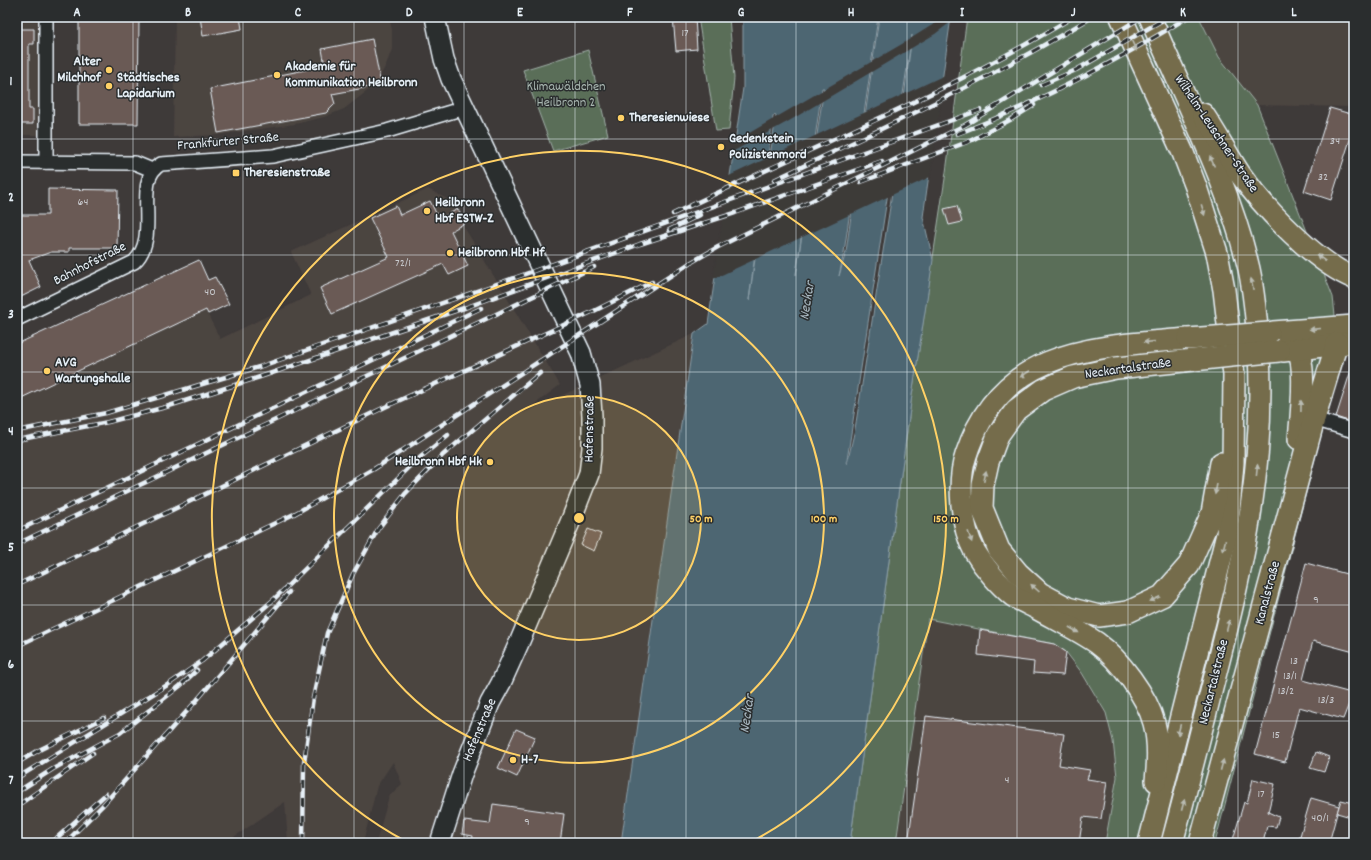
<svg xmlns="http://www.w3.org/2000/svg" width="1371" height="860" viewBox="0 0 1371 860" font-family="Dekko,sans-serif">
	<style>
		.built { fill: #4c4441 }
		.green { fill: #5a6e59; stroke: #a1b0a8 }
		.water { fill: #4d6672; stroke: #8b9ea8; fill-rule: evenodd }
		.pier { fill: #3e3a39 }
		.building { fill: #6b5a54; stroke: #e8f1f8 }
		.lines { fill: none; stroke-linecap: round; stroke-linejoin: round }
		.minor-casing { stroke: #e8f1f8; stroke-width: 16 }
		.secondary-casing { stroke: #e8f1f8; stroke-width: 22 }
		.primary-casing { stroke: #e8f1f8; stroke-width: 24 }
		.minor { stroke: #2a2d2e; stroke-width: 13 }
		.secondary { stroke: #2a2d2e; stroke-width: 19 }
		.primary { stroke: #746c4b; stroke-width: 21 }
		.rail-casing { stroke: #e8f1f8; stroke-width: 4.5 }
		.rail { stroke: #2a2d2e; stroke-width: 3; stroke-dasharray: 9; stroke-linecap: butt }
		.primary-bridge-casing { stroke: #e8f1f8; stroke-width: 24; stroke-linecap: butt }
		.primary-bridge { stroke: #746c4b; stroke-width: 21 }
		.oneway { fill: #babcb3 }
		.grid { fill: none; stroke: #e8f1f8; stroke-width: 1; stroke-opacity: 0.55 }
		.ring { fill: none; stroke: #ffd166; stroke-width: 2 }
		.poi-dot { fill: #ffd166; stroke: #2a2d2e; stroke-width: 1.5 }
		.labels { text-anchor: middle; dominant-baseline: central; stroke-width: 3; stroke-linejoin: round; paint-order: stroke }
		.number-label { font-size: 12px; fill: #c9cbcf }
		.poi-label { font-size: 14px; font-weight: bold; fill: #e8f1f8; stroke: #2a2d2e; text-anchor: start }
		.park-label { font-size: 14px; fill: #a8b6b0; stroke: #2a2d2e }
		.street-label { font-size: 14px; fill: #e8f1f8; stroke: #2a2d2e }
		.water-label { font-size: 15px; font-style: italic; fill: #aab9c2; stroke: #2a2d2e }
		.centre { fill: #ffd166; stroke: #2a2d2e; stroke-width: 2 }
		.ring-label { font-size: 12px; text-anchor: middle; font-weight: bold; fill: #ffd166; stroke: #2a2d2e; stroke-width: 3; stroke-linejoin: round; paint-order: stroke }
		.neatline { fill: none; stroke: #e8f1f8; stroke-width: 1.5 }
		.grid-label { font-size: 13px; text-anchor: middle; font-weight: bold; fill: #e8f1f8 }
	</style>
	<rect width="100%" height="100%" fill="#3e3a39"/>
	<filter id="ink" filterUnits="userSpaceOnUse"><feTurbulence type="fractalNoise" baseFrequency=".025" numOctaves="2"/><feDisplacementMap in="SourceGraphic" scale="8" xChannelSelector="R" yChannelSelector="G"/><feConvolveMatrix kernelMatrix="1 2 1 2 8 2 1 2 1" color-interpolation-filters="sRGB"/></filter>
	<g filter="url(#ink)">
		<g class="built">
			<polygon points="17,17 39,17 38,135 17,135"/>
			<polygon points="175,17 389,17 392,30 392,49 386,65 375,85 344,109 324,117 295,124 218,135 173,137"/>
			<polygon points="1157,17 1354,17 1354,107 1257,105 1219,57 1200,18"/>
			<polygon points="428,189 447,199 560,385 522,414 694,334 621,843 376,843 389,796 402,784 393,762 377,786 363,843 288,843 285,802 225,843 17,843 17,394 204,307 220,339 311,295 291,252"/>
			<polygon points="928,619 1054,644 1066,652 1082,673 1106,713 1113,741 1117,777 1105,843 896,843"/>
		</g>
		<g class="green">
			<polygon points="698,17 729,17 734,78 729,130 716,131"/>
			<polygon points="967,17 1199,17 1219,57 1257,105 1333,297 1340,362 1215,843 1105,843 1117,777 1113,741 1106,713 1082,673 1066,652 1054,644 928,619 896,843 850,843 912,395 946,172"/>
			<polygon points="588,50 608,135 553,151 523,70"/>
		</g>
		<path class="water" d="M 743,17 L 878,17 L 844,252 L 839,276 L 846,252 L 879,17 L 951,17 L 923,217 L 933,260 L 912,395 L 850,843 L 621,843 L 694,334 L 708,324 L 743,88 ZM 912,35 L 890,207 L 855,429 L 847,464 L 846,462 L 847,460 ZM 822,88 L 824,88 L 796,275 L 796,274 ZM 774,115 L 776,116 L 749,300 L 773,117 Z"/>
		<g class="pier">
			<polygon points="945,17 953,17 952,21 935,34 789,121 732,152 734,142 902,44"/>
			<polygon points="945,75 930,177 713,279 729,176"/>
		</g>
		<g class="building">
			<polygon points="79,17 139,17 138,124 79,124"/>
			<polygon points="200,17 240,17 242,29 203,36"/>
			<polygon points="673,17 695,17 697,49 676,51"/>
			<polygon points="17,29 34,29 34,44 29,44 29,109 33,109 33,124 17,124"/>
			<polygon points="372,39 381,85 332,94 335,104 326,113 218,133 210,89 325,66 322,49"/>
			<polygon points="1330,108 1354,115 1354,127 1331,200 1304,191"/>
			<polygon points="48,189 118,190 117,248 69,248 69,252 51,252 29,260 41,287 17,299 17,215 48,215"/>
			<polygon points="430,201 439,219 458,209 465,223 451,231 468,266 449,275 443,264 332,314 320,288 389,257 370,218 396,206 400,215"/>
			<polygon points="957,206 962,222 949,225 944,209"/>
			<polygon points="199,260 208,280 215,277 229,304 208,314 206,310 17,400 17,344"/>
			<polygon points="1351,370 1354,370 1354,423 1336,417"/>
			<polygon points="588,529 601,534 594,551 581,545"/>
			<polygon points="1306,563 1354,576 1354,652 1313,641 1303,680 1351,693 1352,696 1343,719 1299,707 1285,762 1255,754"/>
			<polygon points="980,630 1054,644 1066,652 1063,675 1033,673 1034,662 978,655"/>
			<polygon points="926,716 1064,734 1059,765 1090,770 1087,779 1107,782 1101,819 1083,817 1079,843 908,843"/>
			<polygon points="516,729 535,737 517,777 498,768"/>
			<polygon points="1316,752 1329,757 1324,772 1310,768"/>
			<polygon points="1253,779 1275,784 1268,812 1279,817 1276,827 1267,826 1263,843 1232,843 1244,802 1247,803"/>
			<polygon points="1311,798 1339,806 1329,843 1298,843"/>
			<polygon points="1341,800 1354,803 1354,818 1337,813"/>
			<polygon points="493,804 564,814 560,843 472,843 473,836 462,834 464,821 490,824"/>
		</g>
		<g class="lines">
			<defs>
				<g id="minor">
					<polyline points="46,17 46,162"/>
					<polyline points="17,162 135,163 152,170"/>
					<path d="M 17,319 L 134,262 C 162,237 131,179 161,164 L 273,156 L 387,131 L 464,108"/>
					<polyline points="1314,419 1354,431"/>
				</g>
				<polyline id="secondary" points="435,17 444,59 451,79 581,353 590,385 592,416 592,448 589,474 571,520 519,643 501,683 490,703 462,774 440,843"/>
				<g id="primary">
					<polyline points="1121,17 1183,153 1196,187 1217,253 1224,290 1234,375 1233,463 1227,534 1149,843"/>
					<path d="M 1150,17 C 1185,100 1228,181 1249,269 C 1255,297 1257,325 1259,354 C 1265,467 1243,568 1215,676 C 1201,732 1187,788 1172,843"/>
					<path d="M 1203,114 C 1216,133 1227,154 1240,174 C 1264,208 1316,263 1354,278"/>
					<polyline points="1273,332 1354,326"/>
					<path d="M 1282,332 C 1287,337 1293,343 1297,349 C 1307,365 1301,419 1299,439"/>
					<polyline points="1283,351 1354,342"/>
					<polyline points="1184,361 1116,368 1073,377 1043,390 1016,410 998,435 988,462 983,485 982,508 999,550 1018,573 1040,593 1068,608 1099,616 1128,612 1162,596 1189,565 1212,513 1221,463"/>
					<path d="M 1156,781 C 1158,763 1159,742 1154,723 C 1147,696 1119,659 1097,643 C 1078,630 1055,619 1034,607 C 1028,604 1019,600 1013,596 C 999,585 984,567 975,552 C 961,527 957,481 966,455 C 1001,348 1092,347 1188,339"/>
					<polyline points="1200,843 1314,419 1337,343"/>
				</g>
			</defs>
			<use href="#minor" class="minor-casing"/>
			<use href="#secondary" class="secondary-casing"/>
			<use href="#primary" class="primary-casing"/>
			<use href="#minor" class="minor"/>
			<use href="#secondary" class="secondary"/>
			<use href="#primary" class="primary"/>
			<defs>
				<g id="rail">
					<polyline points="1041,85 1076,70 1168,17"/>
					<path d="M 957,134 C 1038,103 1115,62 1188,17"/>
					<path d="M 774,180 C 882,129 990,79 1092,17"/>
					<polyline points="861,182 970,141 1010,120 1034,105"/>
					<path d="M 673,214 C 807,149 946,94 1073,17"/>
					<polyline points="669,230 700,215"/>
					<polyline points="17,431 106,413 259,367 517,277 980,110"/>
					<polyline points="17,440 108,422 166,407 260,377 467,307 640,244 735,213 882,161"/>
					<polyline points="17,531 481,308"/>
					<polyline points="17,544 594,267"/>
					<polyline points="17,585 385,407 594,311 652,282"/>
					<polyline points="17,646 294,514 374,469 690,263 718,247 965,125 1142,17"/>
					<polyline points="17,763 41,749 104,718"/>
					<polyline points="17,778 169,684 202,661 272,601 417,460 448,435"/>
					<polyline points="17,792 53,769 120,733 180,686 197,670"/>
					<polyline points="17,806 93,753"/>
					<polyline points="51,843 106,794"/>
					<polyline points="65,843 102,806 197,700 289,592"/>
					<polyline points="303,843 304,763 313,698 327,633 353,574 378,529 405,494 443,455 540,373"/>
				</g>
			</defs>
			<use href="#rail" class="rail-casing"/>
			<use href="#rail" class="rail"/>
			<defs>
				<g id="primary-bridge">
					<polyline points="1188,339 1269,333"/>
					<polyline points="1184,361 1279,351"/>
				</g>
			</defs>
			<use href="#primary-bridge" class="primary-bridge-casing"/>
			<use href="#primary-bridge" class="primary-bridge"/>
		</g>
		<defs><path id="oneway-solid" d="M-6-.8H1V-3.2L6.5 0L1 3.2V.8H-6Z"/></defs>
		<g class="oneway">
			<use href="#oneway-solid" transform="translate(1134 46) rotate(66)"/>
			<use href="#oneway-solid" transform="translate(1212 161) rotate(-114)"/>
			<use href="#oneway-solid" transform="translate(1203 210) rotate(73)"/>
			<use href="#oneway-solid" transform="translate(1321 258) rotate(-143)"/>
			<use href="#oneway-solid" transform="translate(1252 284) rotate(-101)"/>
			<use href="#oneway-solid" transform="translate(1315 329) rotate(175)"/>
			<use href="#oneway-solid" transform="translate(1149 342) rotate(175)"/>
			<use href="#oneway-solid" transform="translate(1025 374) rotate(147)"/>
			<use href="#oneway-solid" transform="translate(1301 406) rotate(-89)"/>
			<use href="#oneway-solid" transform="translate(1257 470) rotate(-84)"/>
			<use href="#oneway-solid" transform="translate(985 476) rotate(-78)"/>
			<use href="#oneway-solid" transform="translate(1216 489) rotate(101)"/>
			<use href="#oneway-solid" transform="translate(970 537) rotate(71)"/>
			<use href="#oneway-solid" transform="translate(1224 546) rotate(104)"/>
			<use href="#oneway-solid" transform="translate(1035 588) rotate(-138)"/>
			<use href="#oneway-solid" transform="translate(1155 599) rotate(155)"/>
			<use href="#oneway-solid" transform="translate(1228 625) rotate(-76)"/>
			<use href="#oneway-solid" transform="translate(1074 630) rotate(30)"/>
			<use href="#oneway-solid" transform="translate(1179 730) rotate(104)"/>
			<use href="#oneway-solid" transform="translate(1222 765) rotate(-75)"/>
			<use href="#oneway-solid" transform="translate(1183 805) rotate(-75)"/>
		</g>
	</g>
	<path class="grid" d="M 133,17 L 133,843M 243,17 L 243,843M 354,17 L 354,843M 464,17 L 464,843M 575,17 L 575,843M 686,17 L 686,843M 796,17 L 796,843M 907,17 L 907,843M 1017,17 L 1017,843M 1128,17 L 1128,843M 1238,17 L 1238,843M 17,139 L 1354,139M 17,255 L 1354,255M 17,372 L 1354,372M 17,488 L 1354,488M 17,605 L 1354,605M 17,721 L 1354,721"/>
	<circle cx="579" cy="518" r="122" fill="#ffd166" fill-opacity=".12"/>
	<g class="ring">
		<circle cx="579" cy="518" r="122"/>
		<circle cx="579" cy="518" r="245"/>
		<path d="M407 842A367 367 0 1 1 751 842"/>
	</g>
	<g class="poi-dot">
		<circle cx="109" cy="70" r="4"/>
		<circle cx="277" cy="75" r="4"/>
		<circle cx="109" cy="86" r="4"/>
		<circle cx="621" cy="118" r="4"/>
		<circle cx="721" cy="147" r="4"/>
		<rect x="232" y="169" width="8" height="8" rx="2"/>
		<circle cx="427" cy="211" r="4"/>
		<circle cx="450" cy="253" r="4"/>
		<circle cx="47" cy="371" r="4"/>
		<circle cx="490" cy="462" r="4"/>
		<circle cx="513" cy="760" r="4"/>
	</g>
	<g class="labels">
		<g class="number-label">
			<text x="685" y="33">17</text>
			<text x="1335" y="141">34</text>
			<text x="1323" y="177">32</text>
			<text x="83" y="202">64</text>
			<text x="403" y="263">72/1</text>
			<text x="210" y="292">40</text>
			<text x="1316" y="600">9</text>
			<text x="1294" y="661">13</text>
			<text x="1290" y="676">13/1</text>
			<text x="1286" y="691">13/2</text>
			<text x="1326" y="700">13/3</text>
			<text x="1276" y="735">15</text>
			<text x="1007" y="780">4</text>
			<text x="1261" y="794">17</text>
			<text x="1320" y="818">40/1</text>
			<text x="527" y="822">9</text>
		</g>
		<g class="poi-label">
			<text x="101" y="62" text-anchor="end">Alter<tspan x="101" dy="16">Milchhof</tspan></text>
			<text x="285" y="67">Akademie für<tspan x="285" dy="16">Kommunikation Heilbronn</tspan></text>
			<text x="117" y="78">Städtisches<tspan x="117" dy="16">Lapidarium</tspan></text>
			<text x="629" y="118">Theresienwiese</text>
			<text x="729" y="139">Gedenkstein<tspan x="729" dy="16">Polizistenmord</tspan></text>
			<text x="244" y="173">Theresienstraße</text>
			<text x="435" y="203">Heilbronn<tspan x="435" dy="16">Hbf ESTW-Z</tspan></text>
			<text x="458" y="253">Heilbronn Hbf Hf</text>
			<text x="55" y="363">AVG<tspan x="55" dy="16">Wartungshalle</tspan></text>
			<text x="482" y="462" text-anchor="end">Heilbronn Hbf Hk</text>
			<text x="521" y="760">H-7</text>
		</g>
		<g class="park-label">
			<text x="566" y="87">Klimawäldchen<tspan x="566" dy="16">Heilbronn 2</tspan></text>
		</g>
		<g class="street-label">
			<text transform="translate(1216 134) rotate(56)">Wilhelm-Leuschner-Straße</text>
			<text transform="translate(228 142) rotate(-5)">Frankfurter Straße</text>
			<text transform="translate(90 264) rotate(-27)">Bahnhofstraße</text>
			<text transform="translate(1128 369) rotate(-8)">Neckartalstraße</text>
			<text transform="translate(590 429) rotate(-89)">Hafenstraße</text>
			<text transform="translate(1268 593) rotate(-75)">Kanalstraße</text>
			<text transform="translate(1214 682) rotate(-76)">Neckartalstraße</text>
			<text transform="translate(480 730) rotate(-67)">Hafenstraße</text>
		</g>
		<g class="water-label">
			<text transform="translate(808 301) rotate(-81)">Neckar</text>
			<text transform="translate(748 714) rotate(-82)">Neckar</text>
		</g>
	</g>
	<circle cx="579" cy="518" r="6" class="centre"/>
	<g class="ring-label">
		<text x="701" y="522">50 m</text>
		<text x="824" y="522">100 m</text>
		<text x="946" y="522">150 m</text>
	</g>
	<rect width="1371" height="860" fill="none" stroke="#2a2d2e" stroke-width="44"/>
	<rect x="22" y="22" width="1327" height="816" class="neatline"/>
	<g class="grid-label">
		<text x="77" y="16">A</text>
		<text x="188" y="16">B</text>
		<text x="298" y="16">C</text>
		<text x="409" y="16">D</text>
		<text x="520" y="16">E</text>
		<text x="630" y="16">F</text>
		<text x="741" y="16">G</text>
		<text x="851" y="16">H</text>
		<text x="962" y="16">I</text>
		<text x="1073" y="16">J</text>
		<text x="1183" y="16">K</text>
		<text x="1294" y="16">L</text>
		<text x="11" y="85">1</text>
		<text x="11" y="201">2</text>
		<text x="11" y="318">3</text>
		<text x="11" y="435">4</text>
		<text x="11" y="551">5</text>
		<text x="11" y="668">6</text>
		<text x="11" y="784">7</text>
	</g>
</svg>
